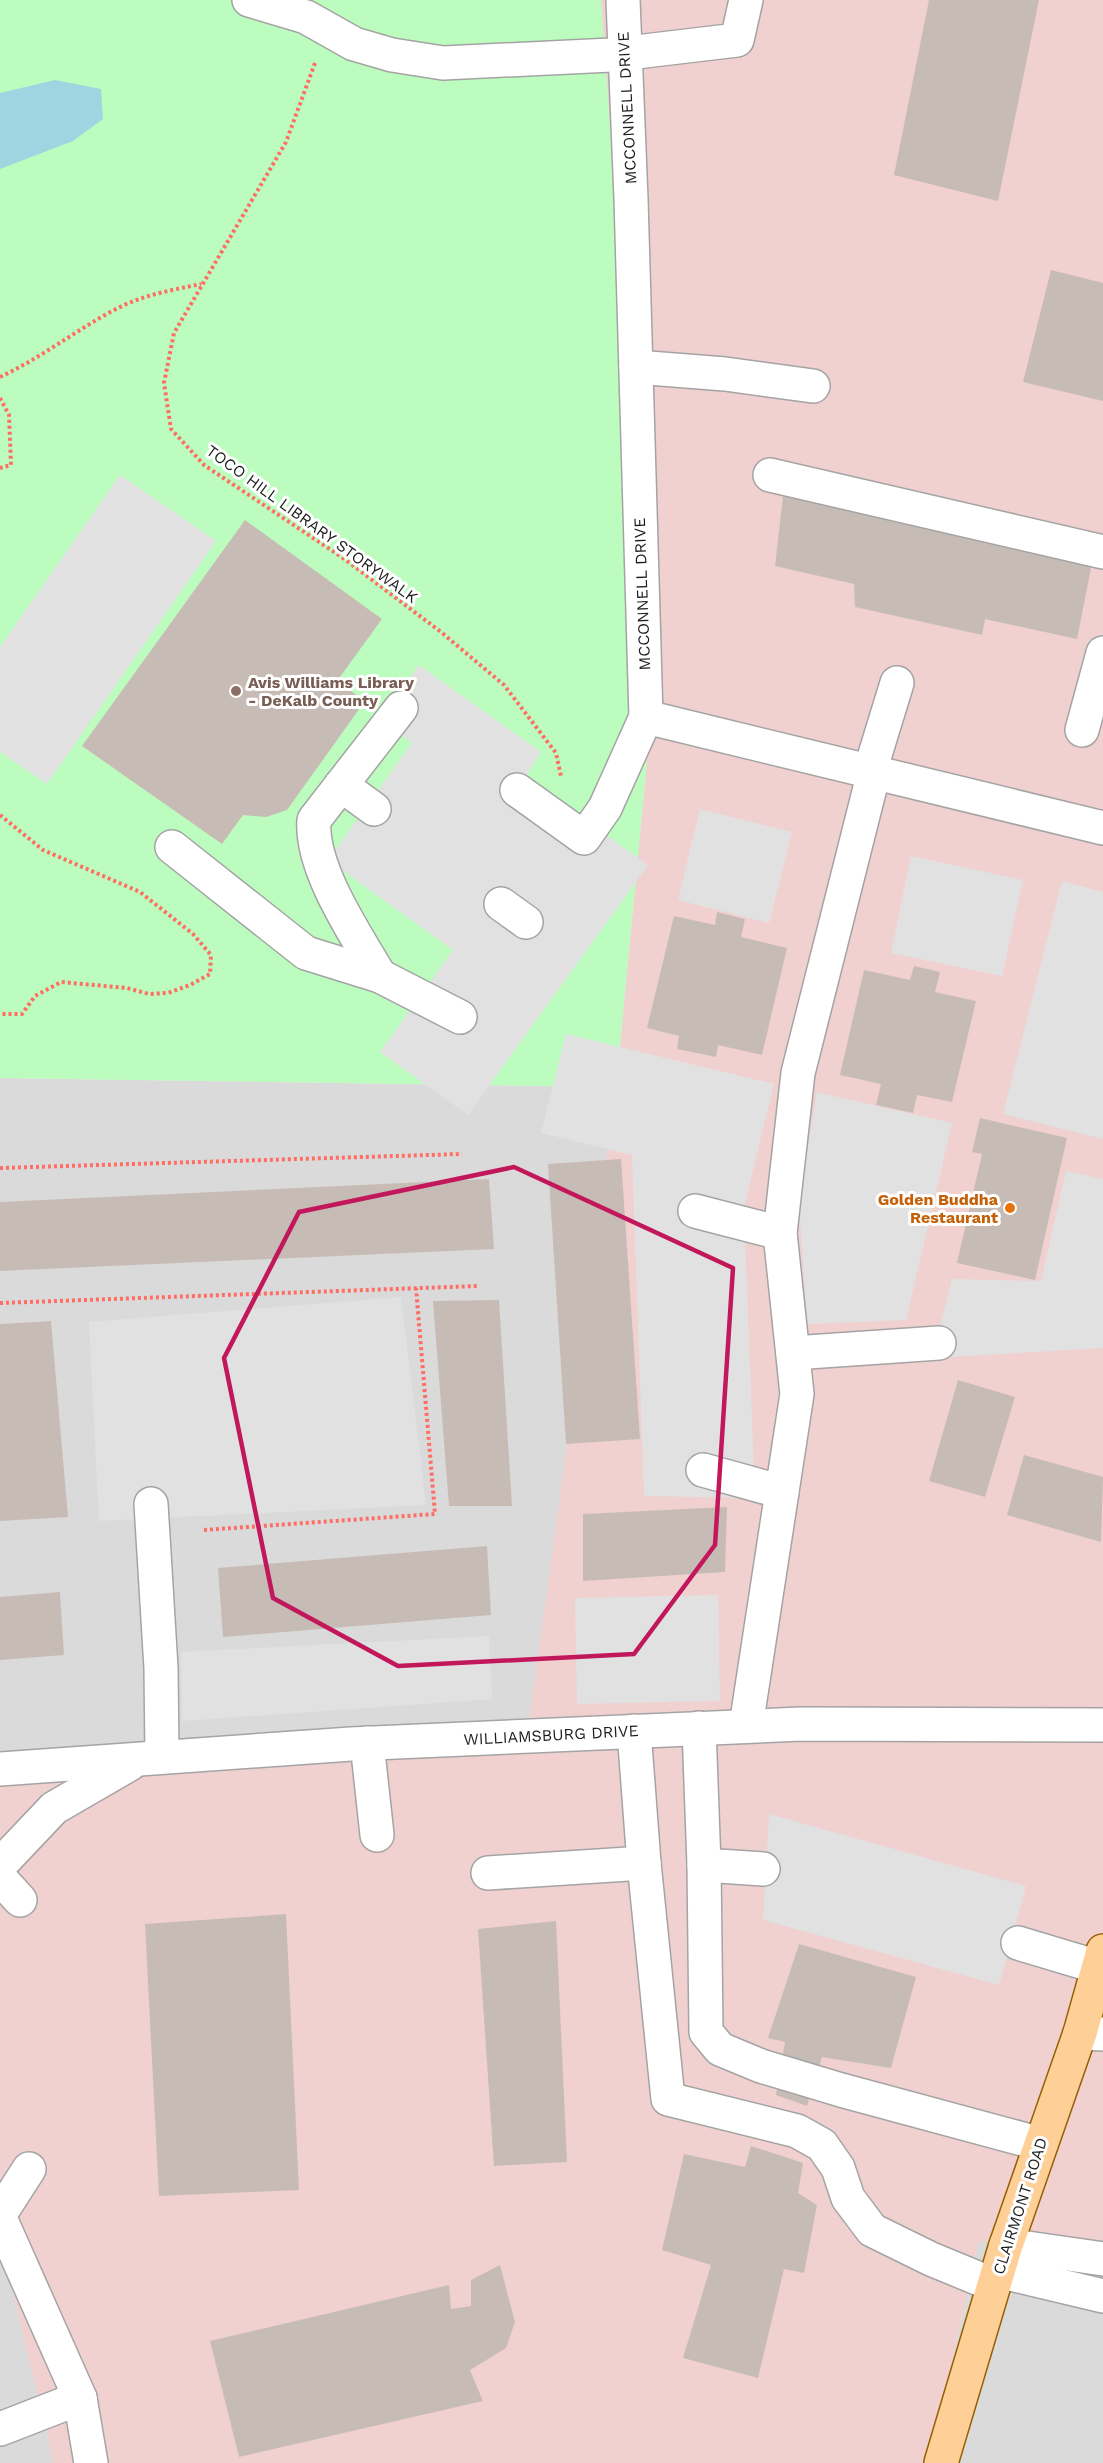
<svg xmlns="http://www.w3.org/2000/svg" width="1103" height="2463" viewBox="0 0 1103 2463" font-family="'Work Sans',sans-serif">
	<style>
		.residential { fill: #dbdada }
		.commercial { fill: #f1d0d0 }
		.park { fill: #bcfdbf }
		.parking { fill: #e1e1e1 }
		.water { fill: #a0d4e0 }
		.building { fill: #c7bcb5 }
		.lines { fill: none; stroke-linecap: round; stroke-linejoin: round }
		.minor-casing { stroke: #a4a4a4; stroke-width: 36 }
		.major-casing { stroke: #975f00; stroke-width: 36 }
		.path { stroke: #ff6e64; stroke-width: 4; stroke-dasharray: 3 3; stroke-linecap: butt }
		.minor { stroke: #fff; stroke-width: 33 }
		.major { stroke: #ffcf98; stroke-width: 33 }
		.marked { fill: none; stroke: #c2185b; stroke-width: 4.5; stroke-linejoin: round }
		.education-dot { fill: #8d6e63; stroke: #fff; stroke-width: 2 }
		.food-dot { fill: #e8710a; stroke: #fff; stroke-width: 2 }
		.labels { text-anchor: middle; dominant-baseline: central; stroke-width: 6; stroke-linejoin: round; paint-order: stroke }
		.street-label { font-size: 16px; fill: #1d1d1d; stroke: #fff }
		.education-label { font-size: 16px; font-weight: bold; fill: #785e54; stroke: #fff; text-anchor: start }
		.food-label { font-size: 16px; font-weight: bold; fill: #c56008; stroke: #fff; text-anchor: end }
	</style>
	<rect width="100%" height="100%" fill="#efeae2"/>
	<g class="residential">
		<polygon points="0,1078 616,1087 527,1738 0,1776"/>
		<polygon points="0,2239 54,2463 0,2463"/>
		<polygon points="978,2242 1103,2246 1103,2463 930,2463"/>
	</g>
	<polygon class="commercial" points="601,0 1103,0 1103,2246 978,2242 930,2463 54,2463 0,2239 0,1776 527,1738 616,1087 651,718"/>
	<polygon class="park" points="0,0 601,0 651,718 616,1087 0,1078"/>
	<g class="parking">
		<polygon points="120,475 216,541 47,784 0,752 0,647"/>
		<polygon points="419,665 541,752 525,777 648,865 468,1115 380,1052 453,950 328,860 412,743 379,720"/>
		<polygon points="700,809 792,832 769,923 678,900"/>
		<polygon points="911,856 1023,880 1002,976 891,953"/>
		<polygon points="1062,881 1103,892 1103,1139 1003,1114"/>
		<polygon points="566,1034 774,1084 744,1207 755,1498 644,1496 632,1155 541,1133"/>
		<polygon points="817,1092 952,1123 906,1320 807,1324 799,1202"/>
		<polygon points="1066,1171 1103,1179 1103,1348 932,1358 952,1279 1041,1281"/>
		<polygon points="401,1297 426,1505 99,1521 89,1322"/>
		<polygon points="718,1595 720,1701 577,1704 575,1598"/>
		<polygon points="489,1636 492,1699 182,1721 181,1652"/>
		<polygon points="769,1814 1026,1886 999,1985 763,1920"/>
	</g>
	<polygon class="water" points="55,80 101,89 103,119 73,141 0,169 0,93"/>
	<g class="building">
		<polygon points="929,0 1039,0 998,201 894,175"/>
		<polygon points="1051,270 1103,283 1103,401 1023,382"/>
		<polygon points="784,488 1092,563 1077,639 985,619 982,635 855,607 854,584 775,566"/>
		<polygon points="245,520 382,619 337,681 365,701 287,810 266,817 243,815 222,844 82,746"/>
		<polygon points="717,912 745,919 741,937 787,948 762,1055 718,1045 716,1057 677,1049 679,1036 647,1028 674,916 715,925"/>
		<polygon points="914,966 940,972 935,992 976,1001 952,1102 917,1095 913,1113 876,1105 881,1084 840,1075 864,970 910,980"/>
		<polygon points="980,1118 1067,1138 1035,1280 957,1263 982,1154 972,1152"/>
		<polygon points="621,1159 640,1439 566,1444 548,1164"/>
		<polygon points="489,1179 494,1249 0,1271 0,1202"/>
		<polygon points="499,1300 512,1506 449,1506 433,1301"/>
		<polygon points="51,1321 68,1517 0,1521 0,1324"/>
		<polygon points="958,1380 1015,1397 985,1497 929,1481"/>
		<polygon points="1024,1455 1103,1477 1101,1542 1007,1515"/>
		<polygon points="727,1507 725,1572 583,1581 583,1514"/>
		<polygon points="487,1546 491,1615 223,1637 218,1568"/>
		<polygon points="60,1592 64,1655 0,1660 0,1597"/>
		<polygon points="286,1914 299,2190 159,2196 145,1924"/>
		<polygon points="556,1921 567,2162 494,2166 478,1929"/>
		<polygon points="799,1944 916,1977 891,2068 822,2057 807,2106 776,2095 785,2042 768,2038"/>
		<polygon points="751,2146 803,2163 798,2193 817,2205 804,2273 784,2269 758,2378 683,2358 711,2265 662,2250 684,2154 745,2167"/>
		<polygon points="500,2265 515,2322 506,2348 470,2370 483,2401 239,2457 210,2341 449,2285 451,2309 471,2306 471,2280"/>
	</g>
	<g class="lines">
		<defs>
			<g id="minor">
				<polyline points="249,0 306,17 354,44 392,55 443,63 611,55 737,40 746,0"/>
				<polyline points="623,0 631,199 646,717 1103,828"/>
				<polyline points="636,367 725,374 813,386"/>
				<polyline points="770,475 1103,552"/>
				<polyline points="1082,730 1103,653"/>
				<polyline points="870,771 897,683"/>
				<polyline points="341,785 374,809"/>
				<polyline points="517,790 584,838 605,808 646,717"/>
				<polyline points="172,847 306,953 380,976 460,1017"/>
				<polyline points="501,904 526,922"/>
				<path d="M 380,976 C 356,935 310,868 314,820 L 401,708"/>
				<polyline points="695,1211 780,1233"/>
				<polyline points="793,1353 939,1343"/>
				<polyline points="703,1470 782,1492"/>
				<polyline points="151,1504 161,1668 162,1757"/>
				<polyline points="746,1726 797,1394 780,1233 798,1073 874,772"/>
				<polyline points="699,1728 704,1865 763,1869"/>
				<polyline points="634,1731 644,1863 668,2099 797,2131 822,2145 838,2168 848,2198 872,2230 931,2259 994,2285"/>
				<polyline points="367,1743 377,1835"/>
				<polyline points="0,1769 351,1744 801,1724 1103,1725"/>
				<polyline points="0,1865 54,1808 130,1764"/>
				<polyline points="704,1865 706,2032 720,2049 761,2066 841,2090 1041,2144"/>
				<polyline points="488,1873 644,1863"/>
				<polyline points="0,1878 20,1900"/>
				<polyline points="1018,1943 1098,1967"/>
				<polyline points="1080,2033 1103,2034"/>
				<polyline points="0,2214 29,2169"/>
				<polyline points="0,2218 80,2398 91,2463"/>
				<polyline points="1006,2245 1103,2259"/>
				<polyline points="998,2271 1103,2296"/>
				<polyline points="0,2429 80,2398"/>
			</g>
			<polyline id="major" points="941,2463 1005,2248 1080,2033 1103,1951"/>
		</defs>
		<use href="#minor" class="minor-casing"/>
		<use href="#major" class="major-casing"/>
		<g class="path">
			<polyline points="315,63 286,142 174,333 164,383 171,429 204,465 343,558 441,632 504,685 556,753 561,776"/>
			<path d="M 0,377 C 41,358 76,330 116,309 C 143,295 172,290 201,284"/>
			<polyline points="0,398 9,415 11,465 0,468"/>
			<polyline points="0,815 43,850 140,892 193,934 211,955 210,974 190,985 168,993 149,994 127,988 61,982 35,996 22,1014 0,1014"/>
			<polyline points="0,1168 462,1154"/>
			<polyline points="0,1303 478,1286"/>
			<polyline points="204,1530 435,1514 416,1288"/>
		</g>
		<use href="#minor" class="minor"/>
		<use href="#major" class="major"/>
	</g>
	<path class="marked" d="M 514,1167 L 733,1268 L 715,1545 L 634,1654 L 398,1666 L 273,1598 L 224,1358 L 299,1212 Z"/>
	<circle class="education-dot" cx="236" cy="691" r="6"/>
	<circle class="food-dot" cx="1010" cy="1208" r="6"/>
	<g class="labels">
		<g class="street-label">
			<text transform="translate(627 108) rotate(-93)">MCCONNELL DRIVE</text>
			<text transform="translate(312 524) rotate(36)">TOCO HILL LIBRARY STORYWALK</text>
			<text transform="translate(642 594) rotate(-92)">MCCONNELL DRIVE</text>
			<text transform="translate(551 1735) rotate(-3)">WILLIAMSBURG DRIVE</text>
			<text transform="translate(1020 2206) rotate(-72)">CLAIRMONT ROAD</text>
		</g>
		<g class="education-label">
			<text x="248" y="682">Avis Williams Library<tspan x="248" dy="18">- DeKalb County</tspan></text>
		</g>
		<g class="food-label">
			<text x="998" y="1199">Golden Buddha<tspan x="998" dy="18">Restaurant</tspan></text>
		</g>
	</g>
</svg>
